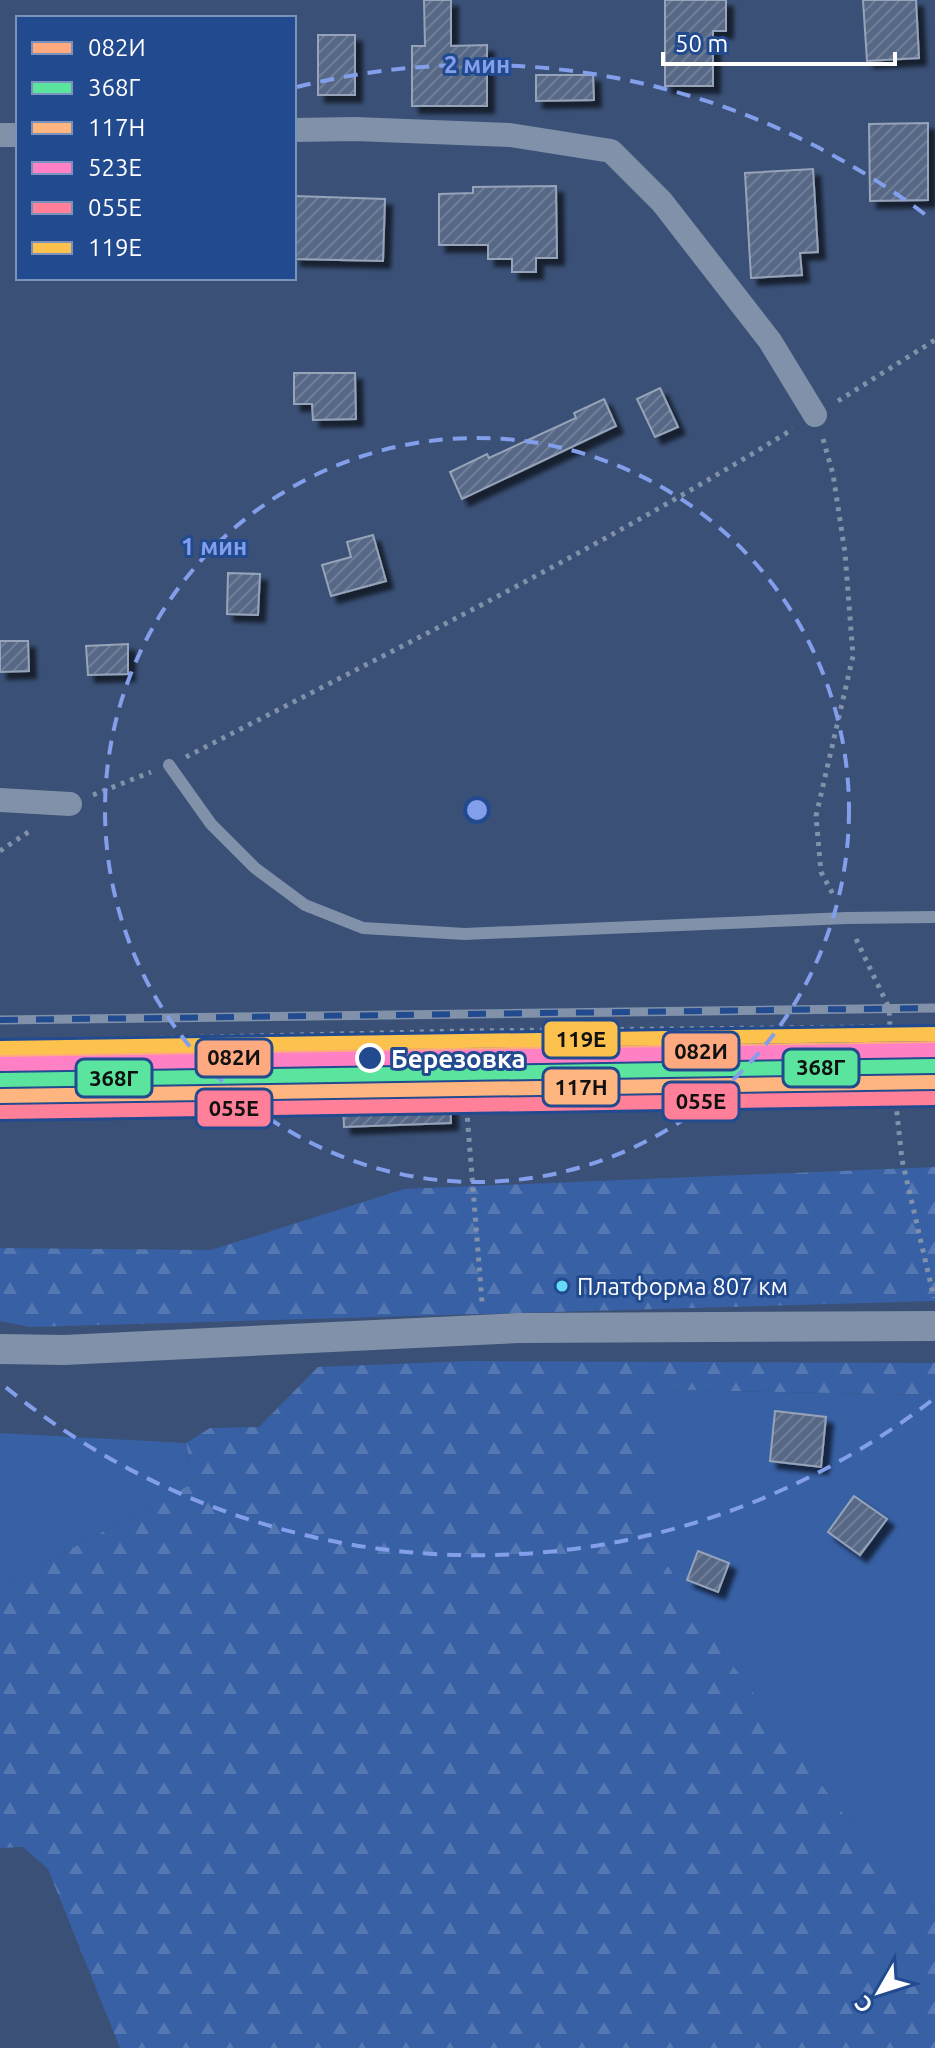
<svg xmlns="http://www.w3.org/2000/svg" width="935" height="2048" viewBox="0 0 935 2048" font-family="Ubuntu,sans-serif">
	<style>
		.forest { fill: url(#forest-firs) }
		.green { fill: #3760a5 }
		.building { fill: url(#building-hatch); stroke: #96a3b8; stroke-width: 2; filter: url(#shadow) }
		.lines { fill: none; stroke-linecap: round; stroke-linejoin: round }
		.path { stroke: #8191a9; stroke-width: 5; stroke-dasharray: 4 6; stroke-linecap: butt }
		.service { stroke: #8191a9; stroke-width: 12 }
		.minor { stroke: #8191a9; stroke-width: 24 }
		.tertiary { stroke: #8191a9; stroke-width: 30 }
		.rail-casing { stroke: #8191a9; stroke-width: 9 }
		.rail { stroke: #224a8f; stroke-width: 6; stroke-dasharray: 18; stroke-linecap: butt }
		.rail-1-casing { stroke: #224a8f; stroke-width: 20 }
		.rail-2-casing { stroke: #224a8f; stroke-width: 20 }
		.rail-3-casing { stroke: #224a8f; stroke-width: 20 }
		.rail-4-casing { stroke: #224a8f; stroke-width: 20 }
		.rail-5-casing { stroke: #224a8f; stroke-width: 20 }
		.rail-6-casing { stroke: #224a8f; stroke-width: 20 }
		.rail-1 { stroke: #ffa980; stroke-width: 14 }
		.rail-2 { stroke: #5ae49d; stroke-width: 14 }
		.rail-3 { stroke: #ffb580; stroke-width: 14 }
		.rail-4 { stroke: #ff80c5; stroke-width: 14 }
		.rail-5 { stroke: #ff8098; stroke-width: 14 }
		.rail-6 { stroke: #fcc24d; stroke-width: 14 }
		.ring { fill: none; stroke: #839eea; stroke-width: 4; stroke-dasharray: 14 10 }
		.stop-dot { fill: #224a8f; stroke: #fff; stroke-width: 4 }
		.bus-dot { fill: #66dbf5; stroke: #224a8f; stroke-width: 3 }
		.labels { text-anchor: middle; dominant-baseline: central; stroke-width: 6; stroke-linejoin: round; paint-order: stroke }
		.bus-label { font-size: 24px; fill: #fff; stroke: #224a8f; text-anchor: start }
		.stop-label { font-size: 26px; font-weight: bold; fill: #fff; stroke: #224a8f; text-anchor: start }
		.centre { fill: #839eea; stroke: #224a8f; stroke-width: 4 }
		.ring-label { font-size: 24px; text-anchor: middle; font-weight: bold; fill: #839eea; stroke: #224a8f; stroke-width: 6; stroke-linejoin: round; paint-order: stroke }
		.line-badge { stroke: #224a8f; stroke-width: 3 }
		.pale-badge-label { font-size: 22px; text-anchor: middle; font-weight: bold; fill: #111 }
	</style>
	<defs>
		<pattern id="forest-firs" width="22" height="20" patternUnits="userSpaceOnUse" patternTransform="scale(2)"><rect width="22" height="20" fill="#3760a5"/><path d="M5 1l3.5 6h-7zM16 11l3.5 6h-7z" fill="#5578b2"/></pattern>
		<pattern id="building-hatch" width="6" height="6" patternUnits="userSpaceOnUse" patternTransform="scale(2)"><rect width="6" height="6" fill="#576886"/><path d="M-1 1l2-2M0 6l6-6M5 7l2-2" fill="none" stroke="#707f98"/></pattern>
		<filter id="shadow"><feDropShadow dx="7" dy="7" stdDeviation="2" flood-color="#0009"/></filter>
	</defs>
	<rect width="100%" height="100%" fill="#3a5076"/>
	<g class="forest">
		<polygon points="935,1167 935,1301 30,1327 0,1321 0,1248 211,1250 404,1189"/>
		<polygon points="470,1361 935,1363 935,1395 663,1390 841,1811 935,1909 935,2048 120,2048 48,1869 23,1847 0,1848 0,1587 193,1483 186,1443 210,1428 259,1427 318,1367"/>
	</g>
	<g class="green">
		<polygon points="662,1390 935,1395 935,1909 841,1811 722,1651 664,1560"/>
		<polygon points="0,1433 186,1443 193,1483 0,1587"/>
	</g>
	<g class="building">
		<polygon points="424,0 451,0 451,46 487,45 487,106 412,106 412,46 425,46"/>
		<polygon points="665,0 726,0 726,31 713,31 713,86 665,86"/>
		<polygon points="863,0 916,0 919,58 867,61"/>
		<rect x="318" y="35" width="37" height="60"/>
		<polygon points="536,75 593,75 594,100 536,101"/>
		<polygon points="928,123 928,200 870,201 869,124"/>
		<polygon points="813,169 818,252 800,253 802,275 751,278 745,173"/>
		<polygon points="556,186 557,258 536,258 536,272 512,272 512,259 488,259 488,245 439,245 439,194 473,193 473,187"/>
		<polygon points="294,196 385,199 383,261 294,259"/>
		<polygon points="294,373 355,373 356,419 313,420 312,404 294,404"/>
		<polygon points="660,388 678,427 655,437 637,399"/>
		<polygon points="604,399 616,426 462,499 450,472 487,454 489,458 576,418 574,413"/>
		<polygon points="373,535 386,581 331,596 322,565 351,557 347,542"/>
		<polygon points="228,573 260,574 258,615 227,614"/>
		<polygon points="0,641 28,641 29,671 0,672"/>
		<polygon points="128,644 128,674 88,675 86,646"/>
		<polygon points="450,1098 451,1123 344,1127 343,1102"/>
		<polygon points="775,1411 826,1417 821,1467 770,1461"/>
		<polygon points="854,1496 887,1519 860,1555 828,1532"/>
		<polygon points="698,1551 729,1563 718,1592 687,1580"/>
	</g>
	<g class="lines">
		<g class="path">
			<polyline points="838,401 935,340"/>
			<polyline points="823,439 833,474 845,553 853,656 816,816 821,872 835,898"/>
			<path d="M 186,757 C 390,652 597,550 793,429"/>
			<polyline points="93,795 151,772"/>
			<polyline points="0,851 33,829"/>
			<polyline points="856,939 889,1008 892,1067 902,1160 934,1298"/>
			<polyline points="0,1042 465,1031 876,1027"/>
			<polyline points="465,1088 482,1302"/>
			<polyline points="0,1098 465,1088 875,1084"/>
		</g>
		<polyline class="service" points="169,765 211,824 255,868 305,905 363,928 465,934 847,918 935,917"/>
		<g class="minor">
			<polyline points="294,130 355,129 510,135 611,151 662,202 770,341 815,415"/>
			<polyline points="0,135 18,135"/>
			<polyline points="0,800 70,804"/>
		</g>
		<polyline class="tertiary" points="0,1349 64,1350 519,1328 935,1326"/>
		<defs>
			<polyline id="rail" points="0,1020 935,1008"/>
		</defs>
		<use href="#rail" class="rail-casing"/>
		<use href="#rail" class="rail"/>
		<defs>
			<polyline id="rail-1" points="0,1061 935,1048"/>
			<polyline id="rail-2" points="0,1080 935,1066"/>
			<polyline id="rail-3" points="0,1096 935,1082"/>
			<polyline id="rail-4" points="0,1064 935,1050"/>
			<polyline id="rail-5" points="0,1112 935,1098"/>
			<polyline id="rail-6" points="0,1048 935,1034"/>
		</defs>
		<use href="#rail-1" class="rail-1-casing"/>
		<use href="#rail-2" class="rail-2-casing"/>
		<use href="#rail-3" class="rail-3-casing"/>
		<use href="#rail-4" class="rail-4-casing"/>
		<use href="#rail-5" class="rail-5-casing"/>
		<use href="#rail-6" class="rail-6-casing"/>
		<use href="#rail-1" class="rail-1"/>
		<use href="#rail-2" class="rail-2"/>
		<use href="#rail-3" class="rail-3"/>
		<use href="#rail-4" class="rail-4"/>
		<use href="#rail-5" class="rail-5"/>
		<use href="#rail-6" class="rail-6"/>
	</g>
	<g class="ring">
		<circle cx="477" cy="810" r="372"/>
		<path d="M931 1401A745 745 0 0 1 3 1385M297 87A745 745 0 0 1 931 219"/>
	</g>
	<circle class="stop-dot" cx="370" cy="1058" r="13"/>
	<circle class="bus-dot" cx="562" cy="1286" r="7"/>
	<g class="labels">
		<g class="bus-label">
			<text x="577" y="1286">Платформа 807 км</text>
		</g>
		<g class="stop-label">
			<text x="391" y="1058">Березовка</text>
		</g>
	</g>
	<circle cx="477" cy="810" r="12" class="centre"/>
	<g class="ring-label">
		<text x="477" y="73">2 мин</text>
		<text x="214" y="555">1 мин</text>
	</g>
	<g class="line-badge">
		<rect x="543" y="1020" width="76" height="38" rx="8" fill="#fcc24d"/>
		<rect x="663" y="1032" width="76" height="38" rx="8" fill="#ffa980"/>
		<rect x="196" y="1039" width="76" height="38" rx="8" fill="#ffa980"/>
		<rect x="783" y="1049" width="76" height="38" rx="8" fill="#5ae49d"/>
		<rect x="76" y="1059" width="76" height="38" rx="8" fill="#5ae49d"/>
		<rect x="543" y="1068" width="76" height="38" rx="8" fill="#ffb580"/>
		<rect x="663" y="1082" width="76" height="39" rx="8" fill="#ff8098"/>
		<rect x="196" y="1089" width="76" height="39" rx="8" fill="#ff8098"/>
	</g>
	<g class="pale-badge-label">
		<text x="581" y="1047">119Е</text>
		<text x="701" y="1059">082И</text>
		<text x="234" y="1065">082И</text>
		<text x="821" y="1075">368Г</text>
		<text x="114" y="1086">368Г</text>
		<text x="581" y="1095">117Н</text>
		<text x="701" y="1109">055Е</text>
		<text x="234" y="1116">055Е</text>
	</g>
	<rect x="16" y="16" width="280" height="264" fill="#224a8f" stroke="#7a92bc" stroke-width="2"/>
	<rect x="32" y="42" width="40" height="12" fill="#ffa980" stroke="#7a92bc" stroke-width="2"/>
	<text x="88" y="56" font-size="24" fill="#ffffff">082И</text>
	<rect x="32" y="82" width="40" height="12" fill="#5ae49d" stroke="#7a92bc" stroke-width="2"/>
	<text x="88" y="96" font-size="24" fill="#ffffff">368Г</text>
	<rect x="32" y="122" width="40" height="12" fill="#ffb580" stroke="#7a92bc" stroke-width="2"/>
	<text x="88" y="136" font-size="24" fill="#ffffff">117Н</text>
	<rect x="32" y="162" width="40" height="12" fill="#ff80c5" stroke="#7a92bc" stroke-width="2"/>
	<text x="88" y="176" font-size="24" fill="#ffffff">523Е</text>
	<rect x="32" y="202" width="40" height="12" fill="#ff8098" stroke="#7a92bc" stroke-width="2"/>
	<text x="88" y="216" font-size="24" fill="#ffffff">055Е</text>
	<rect x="32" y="242" width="40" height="12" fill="#fcc24d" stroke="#7a92bc" stroke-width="2"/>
	<text x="88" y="256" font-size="24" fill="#ffffff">119Е</text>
	<g transform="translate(879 1992) rotate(231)" stroke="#224a8f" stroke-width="6" paint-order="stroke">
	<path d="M0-6L14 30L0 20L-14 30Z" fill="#ffffff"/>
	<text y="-12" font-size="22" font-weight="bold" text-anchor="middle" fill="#ffffff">С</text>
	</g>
	<path d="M663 52v12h232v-12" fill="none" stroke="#ffffff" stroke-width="4"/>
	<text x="675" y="52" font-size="24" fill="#ffffff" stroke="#224a8f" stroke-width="6" paint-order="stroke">50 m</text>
</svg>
